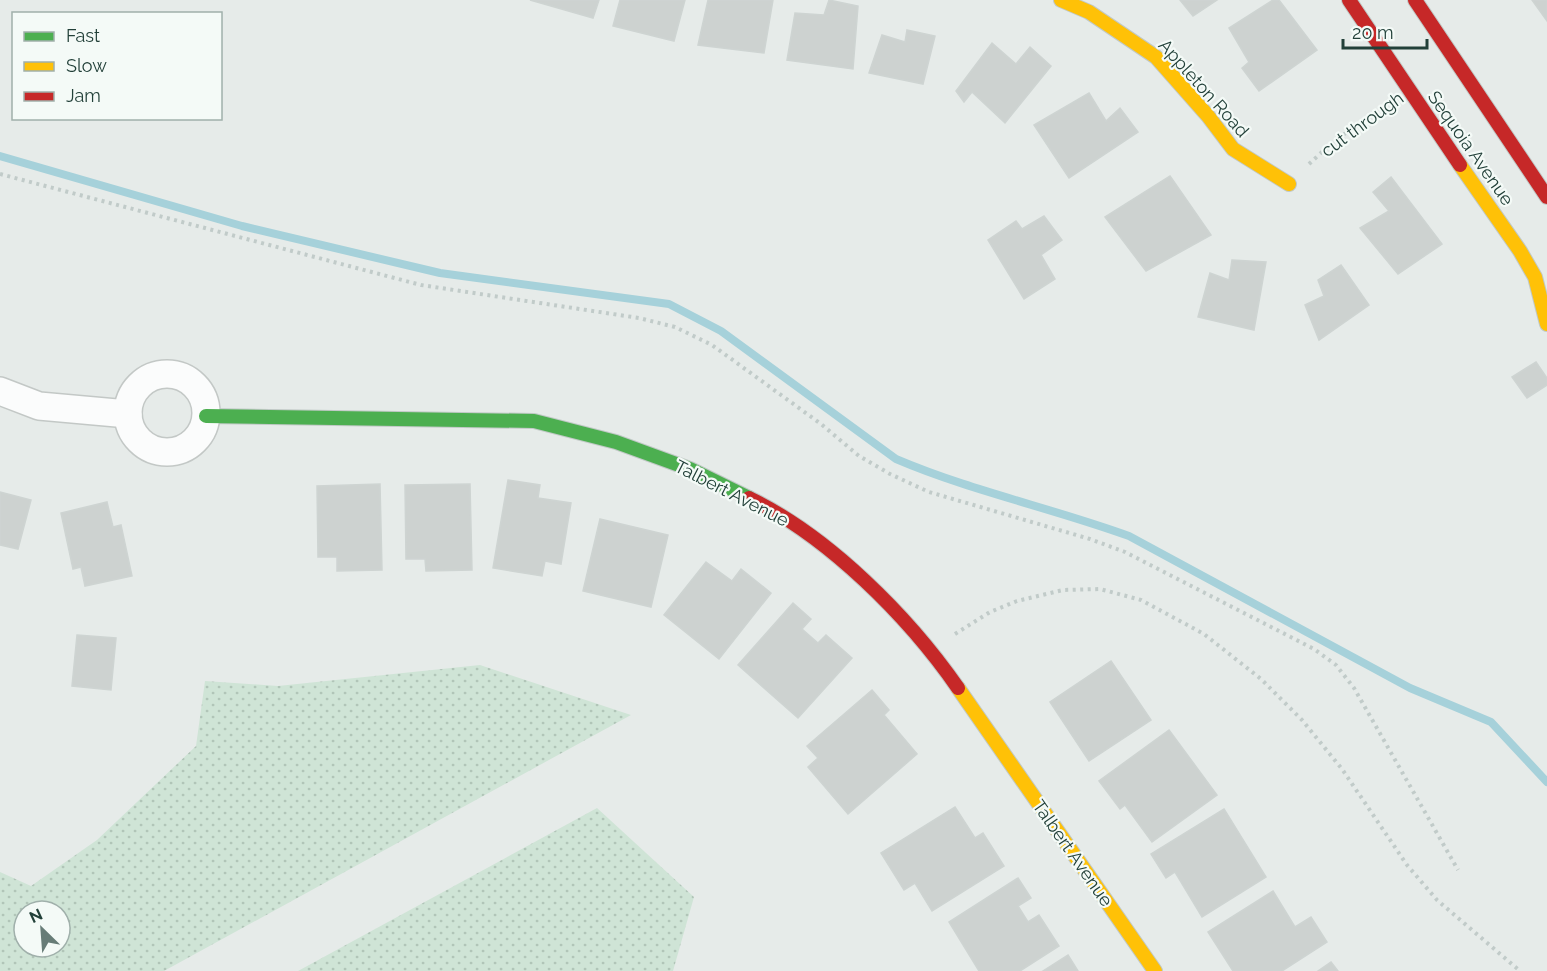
<svg xmlns="http://www.w3.org/2000/svg" width="1547" height="971" viewBox="0 0 1547 971" font-family="Raleway,sans-serif">
	<style>
		.grass { fill: url(#grass-dots); fill-rule: evenodd }
		.lines { fill: none; stroke-linecap: round; stroke-linejoin: round }
		.stream { stroke: #a6d1da; stroke-width: 8 }
		.building { fill: #cdd2d0; stroke: #ced4d2; stroke-width: 1.5 }
		.street-casing { stroke: #c3c8c6; stroke-width: 30 }
		.fast-casing { stroke: #c1c9c6; stroke-width: 16 }
		.slow-casing { stroke: #c1c9c6; stroke-width: 16 }
		.jam-casing { stroke: #c1c9c6; stroke-width: 16 }
		.path { stroke: #c1cbc9; stroke-width: 4; stroke-dasharray: 3 4.5; stroke-linecap: butt }
		.street { stroke: #fbfcfc; stroke-width: 27 }
		.fast { stroke: #4caf50; stroke-width: 14 }
		.slow { stroke: #ffc107; stroke-width: 14 }
		.jam { stroke: #c62828; stroke-width: 14 }
		.labels { text-anchor: middle; dominant-baseline: central; stroke-width: 4.5; stroke-linejoin: round; paint-order: stroke }
		.street-label { font-size: 18px; fill: #224039; stroke: #f4faf7 }
	</style>
	<defs>
		<pattern id="grass-dots" width="8" height="8" patternUnits="userSpaceOnUse" patternTransform="scale(1.5)"><rect width="8" height="8" fill="#cfe4d6"/><path d="M2 2h.1M6 6h.1" fill="none" stroke="#b1c5b8" stroke-width="1.8" stroke-linecap="round"/></pattern>
	</defs>
	<rect width="100%" height="100%" fill="#e6ebe9"/>
	<g class="grass">
		<path d="M 480,665 L 631,715 L 164,971 L 0,971 L 0,872 L 31,886 L 97,840 L 196,746 L 205,681 L 278,686 ZM 24,911 L 60,911 L 60,947 L 24,947 Z"/>
		<polygon points="597,808 694,897 673,971 298,971"/>
	</g>
	<g class="lines">
		<path class="stream" d="M 0,156 L 242,226 L 440,273 L 669,304 L 721,331 L 896,459 C 971,491 1052,508 1129,536 L 1410,688 L 1491,722 L 1547,782"/>
	</g>
	<g class="building">
		<polygon points="530,0 599,0 593,18"/>
		<polygon points="620,0 685,0 674,41 613,26"/>
		<polygon points="708,0 773,0 764,53 698,45"/>
		<polygon points="829,0 858,6 853,69 787,60 795,13 824,15"/>
		<polygon points="1180,0 1217,0 1193,16"/>
		<polygon points="1273,0 1279,0 1317,50 1259,91 1242,68 1249,62 1229,28"/>
		<polygon points="1532,0 1547,0 1547,21"/>
		<polygon points="907,30 935,36 923,84 869,73 882,35 905,42"/>
		<polygon points="992,43 1016,64 1030,47 1051,66 1005,123 972,92 964,102 956,91"/>
		<polygon points="1089,93 1106,121 1120,108 1138,132 1069,178 1034,125"/>
		<polygon points="1170,176 1211,235 1146,271 1105,217"/>
		<polygon points="1391,177 1442,244 1398,274 1360,228 1389,211 1373,192"/>
		<polygon points="1044,216 1062,240 1041,255 1055,279 1024,299 988,240 1016,221 1022,229"/>
		<polygon points="1232,260 1266,262 1254,330 1198,317 1210,273 1229,280"/>
		<polygon points="1341,265 1369,305 1319,340 1305,305 1324,296 1318,280"/>
		<polygon points="1536,362 1547,378 1547,385 1527,398 1512,377"/>
		<polygon points="508,480 540,485 538,498 571,503 561,564 545,561 542,576 493,568"/>
		<polygon points="380,484 382,570 337,571 337,557 318,557 317,486"/>
		<polygon points="470,484 472,570 426,571 425,559 406,559 405,485"/>
		<polygon points="0,492 31,500 18,549 0,545"/>
		<polygon points="107,502 113,527 121,525 132,576 85,586 81,567 73,569 61,513"/>
		<polygon points="600,519 668,535 651,607 583,591"/>
		<polygon points="706,562 732,581 741,569 771,593 719,659 664,615"/>
		<polygon points="793,603 811,619 802,629 818,643 826,635 852,658 798,718 738,665"/>
		<polygon points="77,635 116,638 111,690 72,686"/>
		<polygon points="1111,661 1151,720 1089,761 1050,702"/>
		<polygon points="872,690 889,710 884,715 917,754 848,814 808,767 818,758 807,746"/>
		<polygon points="1169,730 1217,795 1152,842 1125,805 1120,809 1099,781"/>
		<polygon points="955,807 975,838 983,833 1004,866 932,911 915,883 904,890 881,853"/>
		<polygon points="1224,809 1266,877 1202,917 1175,872 1166,878 1151,854"/>
		<polygon points="1018,878 1031,898 1018,906 1028,922 1039,915 1059,946 1020,971 979,971 949,922"/>
		<polygon points="1273,891 1295,927 1311,917 1327,942 1282,971 1233,971 1208,932"/>
		<polygon points="1068,955 1078,971 1043,971"/>
		<polygon points="1331,962 1338,971 1318,971"/>
	</g>
	<g class="lines">
		<defs>
			<g id="street">
				<circle cx="167" cy="413" r="39"/>
				<polyline points="0,391 39,406 128,414"/>
			</g>
			<polyline id="fast" points="206,416 534,421 616,442 690,469 749,498"/>
			<g id="slow">
				<polyline points="1061,0 1089,12 1156,57 1208,116 1233,149 1289,184"/>
				<polyline points="1460,165 1520,251 1535,277 1547,324"/>
				<polyline points="958,688 1155,971"/>
			</g>
			<g id="jam">
				<polyline points="1349,0 1460,165"/>
				<polyline points="1415,0 1547,197"/>
				<path d="M 749,498 C 828,536 908,616 958,688"/>
			</g>
		</defs>
		<use href="#street" class="street-casing"/>
		<use href="#fast" class="fast-casing"/>
		<use href="#slow" class="slow-casing"/>
		<use href="#jam" class="jam-casing"/>
		<g class="path">
			<polyline points="1309,164 1334,141 1384,107"/>
			<polyline points="0,174 421,285 639,318 675,327 712,345 821,424 859,456 890,474 929,492 1090,539 1125,552 1314,649 1336,665 1354,688 1458,870"/>
			<polyline points="955,634 990,612 1017,601 1063,590 1100,589 1141,600 1204,634 1261,679 1302,720 1342,769 1407,865 1437,900 1520,971"/>
		</g>
		<use href="#street" class="street"/>
		<use href="#fast" class="fast"/>
		<use href="#slow" class="slow"/>
		<use href="#jam" class="jam"/>
	</g>
	<g class="labels">
		<g class="street-label">
			<text transform="translate(1204 88) rotate(48)">Appleton Road</text>
			<text transform="translate(1362 124) rotate(-36)">cut through</text>
			<text transform="translate(1471 148) rotate(55)">Sequoia Avenue</text>
			<text transform="translate(732 493) rotate(27)">Talbert Avenue</text>
			<text transform="translate(1073 853) rotate(55)">Talbert Avenue</text>
		</g>
	</g>
	<rect x="12" y="12" width="210" height="108" fill="#f4faf7" stroke="#a0b0ab" stroke-width="1.5"/>
	<rect x="24" y="32" width="30" height="9" fill="#4caf50" stroke="#a0b0ab" stroke-width="1.5"/>
	<text x="66" y="42" font-size="18" fill="#224039">Fast</text>
	<rect x="24" y="62" width="30" height="9" fill="#ffc107" stroke="#a0b0ab" stroke-width="1.5"/>
	<text x="66" y="72" font-size="18" fill="#224039">Slow</text>
	<rect x="24" y="92" width="30" height="9" fill="#c62828" stroke="#a0b0ab" stroke-width="1.5"/>
	<text x="66" y="102" font-size="18" fill="#224039">Jam</text>
	<g transform="translate(42 929) rotate(335)"><circle r="28" fill="#f4faf7" stroke="#a0b0ab" stroke-width="1.5"/>
	<path d="M0-4.5L10 22L0 15L-10 22Z" fill="#677c77"/>
	<text y="-9" font-size="16" font-weight="bold" text-anchor="middle" fill="#224039">N</text>
	</g>
	<path d="M1343 39v9h84v-9" fill="none" stroke="#224039" stroke-width="3"/>
	<text x="1352" y="39" font-size="18" fill="#224039" stroke="#f4faf7" stroke-width="4.5" paint-order="stroke">20 m</text>
</svg>
